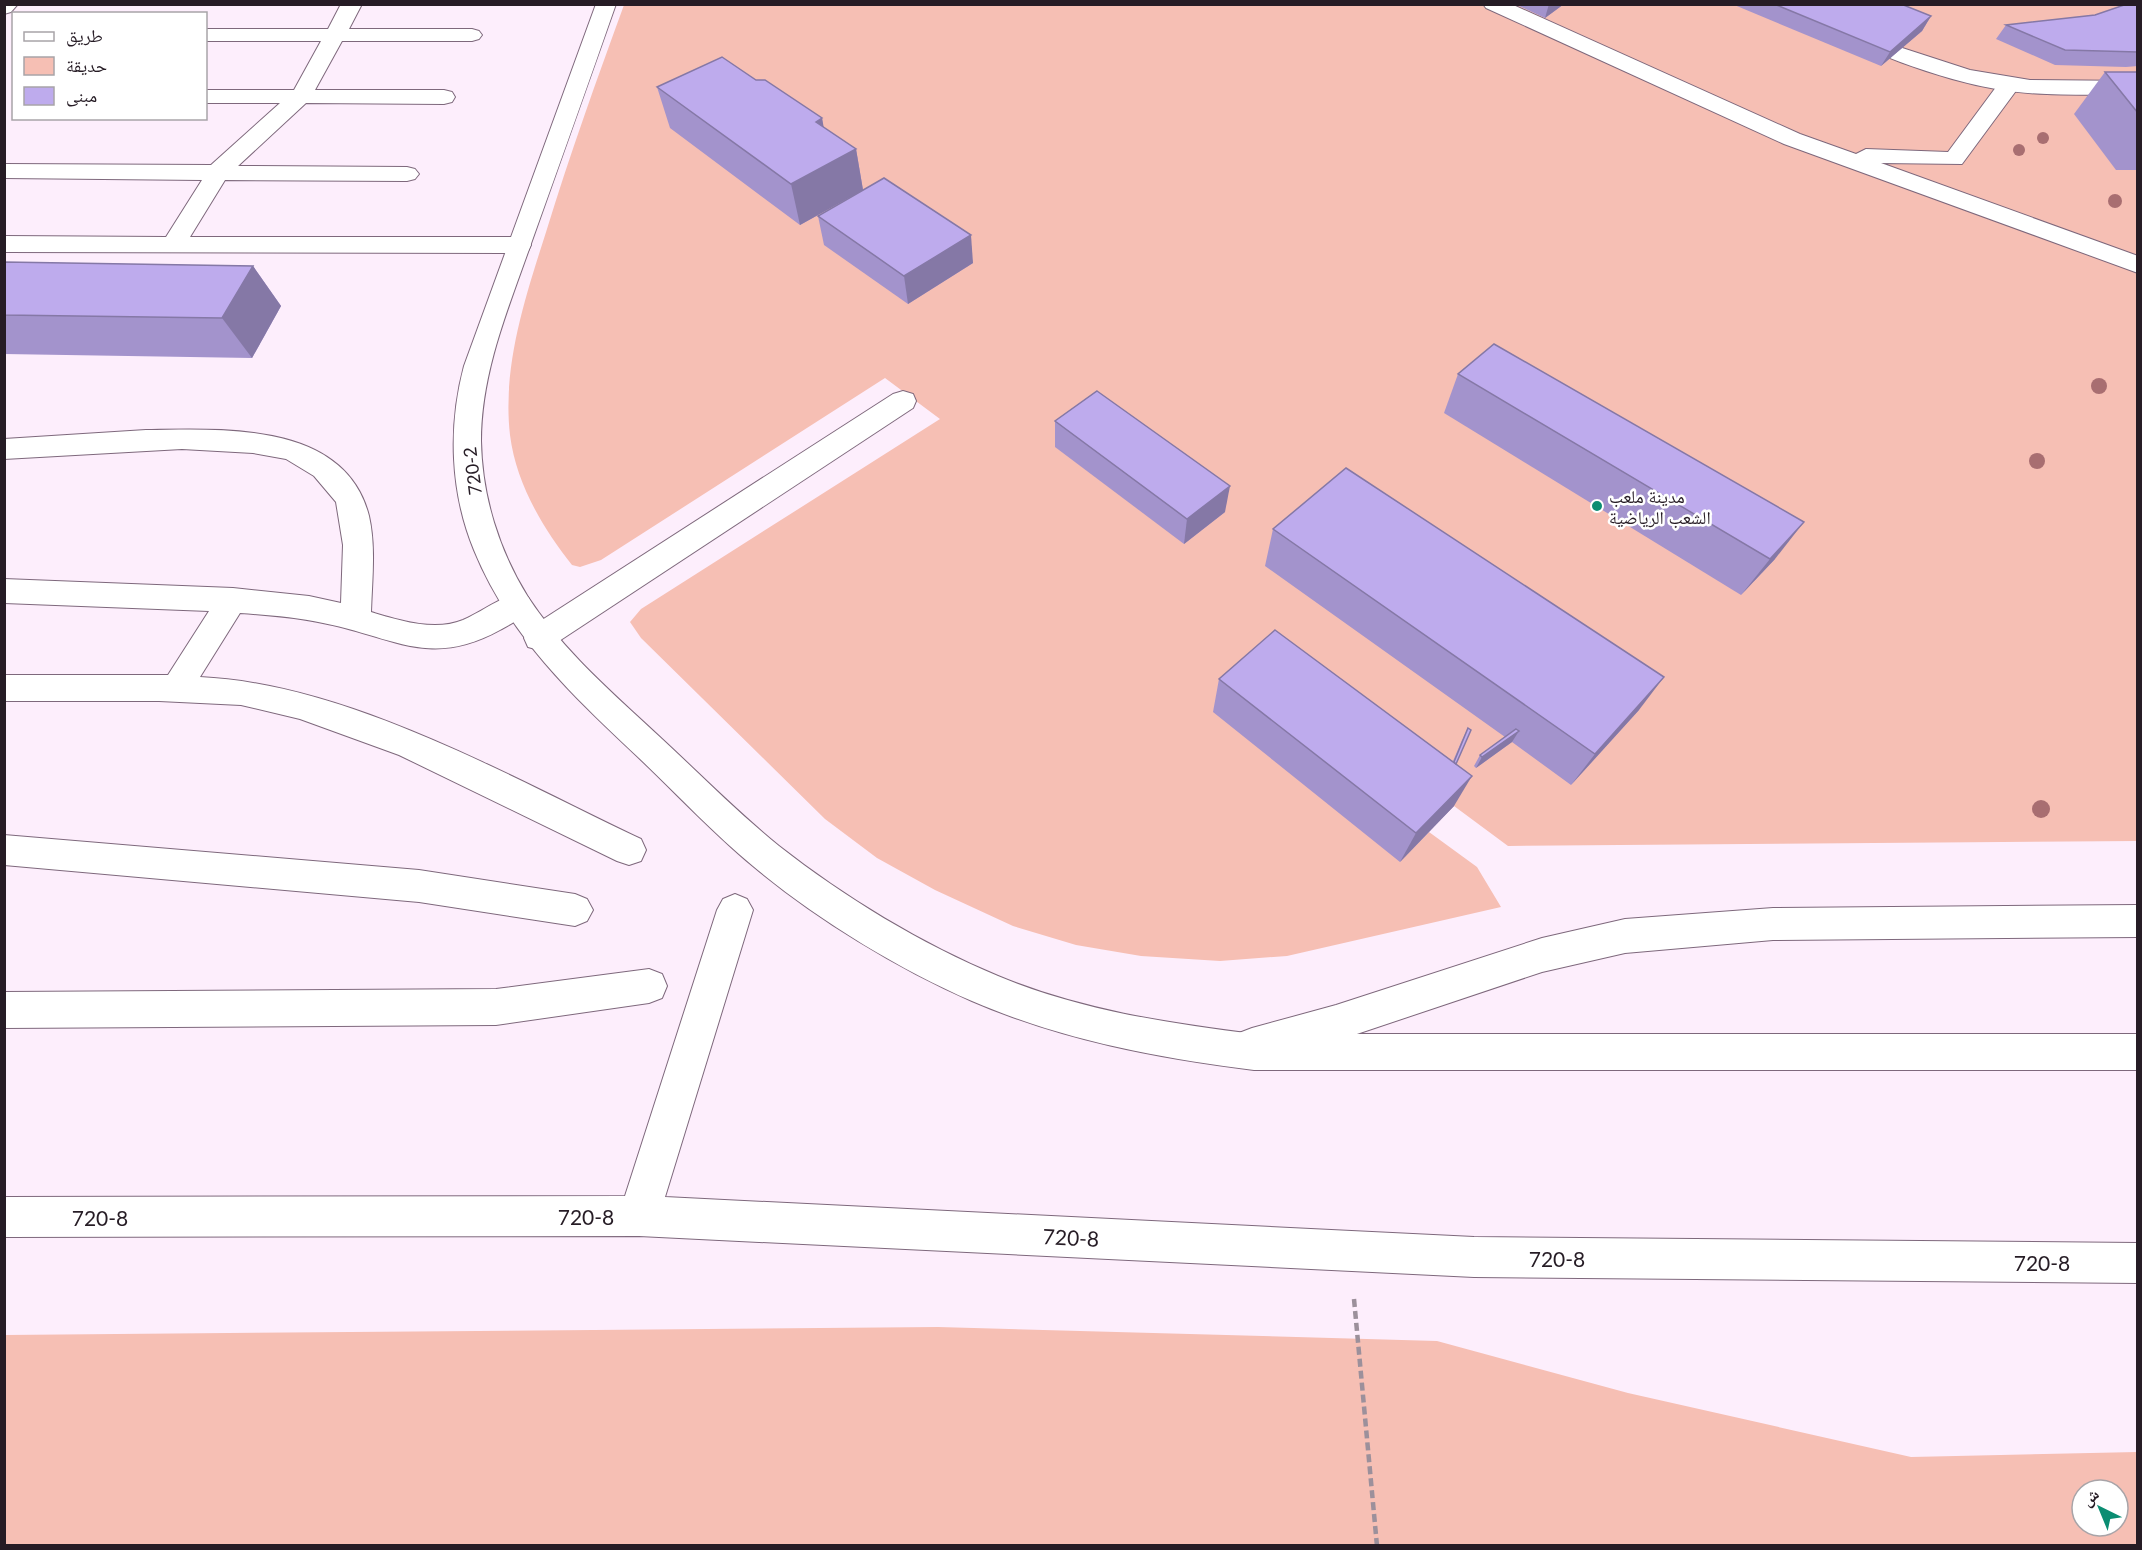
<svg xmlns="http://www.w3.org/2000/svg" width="2142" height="1550" viewBox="0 0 2142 1550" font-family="Lato,'Noto Naskh Arabic',sans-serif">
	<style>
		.green { fill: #f6bfb4; fill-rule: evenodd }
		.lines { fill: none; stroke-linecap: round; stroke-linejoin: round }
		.service-casing { stroke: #7e687c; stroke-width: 2 }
		.pedestrian-casing { stroke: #7e687c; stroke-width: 2 }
		.minor-casing { stroke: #7e687c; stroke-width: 2 }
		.path { stroke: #9c909b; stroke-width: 4.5; stroke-dasharray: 8 4; stroke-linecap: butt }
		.service { fill: #fff; fill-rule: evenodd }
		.pedestrian { fill: #fff; fill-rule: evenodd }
		.minor { fill: #fff; fill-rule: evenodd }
		.tree { fill: #a86e71 }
		.wall { fill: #a393cc }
		.shaded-wall { fill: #8578a6 }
		.building { fill: #beabed; stroke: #8578a6; stroke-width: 1.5 }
		.poi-dot { fill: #0b8d72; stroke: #fff; stroke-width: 2 }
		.labels { text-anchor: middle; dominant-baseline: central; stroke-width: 5; stroke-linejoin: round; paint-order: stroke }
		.street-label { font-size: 18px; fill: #261c25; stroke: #fff }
		.poi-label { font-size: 18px; fill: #261c25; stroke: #fff; text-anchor: start }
		.near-street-label { font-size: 21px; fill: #261c25; stroke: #fff }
	</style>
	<rect width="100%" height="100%" fill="#fdeefc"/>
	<g class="green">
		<path d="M 624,5 L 2137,5 L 2137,841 L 1508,846 L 1454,806 L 1399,862 L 1429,832 L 1477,867 L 1501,907 L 1287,956 L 1220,961 L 1141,956 L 1076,945 L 1013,926 L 935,890 L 877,858 L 825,819 L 641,638 L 630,622 L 641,609 L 940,419 L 885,378 L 601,560 L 580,567 L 572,565 C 542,527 516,483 510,435 C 502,365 526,295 547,229 C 570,154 597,79 624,5 Z"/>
		<path d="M 938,1327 L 1437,1341 L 1628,1393 L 1911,1457 L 2137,1452 L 2137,1545 L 5,1545 L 5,1335 ZM 2082,1490 L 2118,1490 L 2118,1526 L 2082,1526 Z"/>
	</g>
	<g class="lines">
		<defs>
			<g id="service">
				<polygon points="341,4 362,4 349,29 472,29 479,31 482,35 479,39 472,41 342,41 315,90 444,90 452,92 455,97 452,102 444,104 306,103 238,166 407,167 415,169 419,174 415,179 407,181 225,180 190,237 519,237 528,239 531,245 528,251 519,253 4,252 4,236 166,237 202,180 4,178 4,164 211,165 280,103 206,103 206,90 294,90 321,41 206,41 206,29 328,29"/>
				<polygon points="1483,4 1511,4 1800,134 1856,154 1866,149 1948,152 2002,79 2018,79 2021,84 1962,164 1881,163 2138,256 2138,273 1784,144 1486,8"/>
				<path d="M 146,430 C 222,429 345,421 369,516 C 376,547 372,580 371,612 C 398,620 434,632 463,620 C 481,612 498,599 517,593 L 528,597 L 532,605 C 526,617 512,623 500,630 C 430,669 391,636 323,623 C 296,617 268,615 240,613 L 200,677 C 348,684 508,776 641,839 L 646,850 L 641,861 L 629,865 L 617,861 L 399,755 L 300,719 L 241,705 L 159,701 L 4,701 L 4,675 L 168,675 L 209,611 L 4,603 L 4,579 L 233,588 L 309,596 L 341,603 L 343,545 L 336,502 L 314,476 L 286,459 L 253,453 L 182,449 L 4,459 L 4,439 Z"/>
				<polygon points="4,835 419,870 575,894 587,899 593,910 587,921 575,926 419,902 4,865"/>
				<polygon points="2138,905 2138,937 1773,940 1625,953 1542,972 1336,1041 1252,1064 1239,1059 1233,1046 1239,1033 1252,1028 1336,1005 1542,938 1625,919 1773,908"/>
				<polygon points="649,969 662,974 667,986 662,998 649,1003 496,1025 4,1028 4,992 496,989"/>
			</g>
			<g id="pedestrian">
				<path d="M 1769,4 L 1798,4 L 1893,45 L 1970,70 L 2030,80 L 2138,81 L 2138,95 C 2090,94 2042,97 1996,89 C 1917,75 1845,39 1772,8 Z"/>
				<polygon points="903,391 913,394 916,401 913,408 550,647 539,650 528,647 524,638 528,629 893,394"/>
			</g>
			<g id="minor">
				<polygon points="4,4 18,4 11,12 4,14"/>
				<path d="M 596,4 L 616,4 C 589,82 561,160 533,238 C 510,304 481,370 481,441 C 482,496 499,551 528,597 C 564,652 615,695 662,739 C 701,775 738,813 779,846 C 844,897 921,944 998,976 C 1079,1010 1167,1023 1254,1034 L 2138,1034 L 2138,1070 L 1254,1070 C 1157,1058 1062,1040 972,1001 C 898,969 815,918 753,866 C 713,833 677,794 639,758 C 573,696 509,636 474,550 C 450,492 448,426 464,366 Z"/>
				<polygon points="735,894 747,899 753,910 665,1197 1474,1237 2138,1243 2138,1283 1474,1277 639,1236 4,1237 4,1197 625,1196 717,910 723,899"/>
			</g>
		</defs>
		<use href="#service" class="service-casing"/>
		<use href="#pedestrian" class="pedestrian-casing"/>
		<use href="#minor" class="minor-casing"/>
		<polyline class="path" points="1354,1299 1377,1546"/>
		<use href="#service" class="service"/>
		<use href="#pedestrian" class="pedestrian"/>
		<use href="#minor" class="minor"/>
	</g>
	<g class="tree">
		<circle cx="2043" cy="138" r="6"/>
		<circle cx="2019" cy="150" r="6"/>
		<circle cx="2115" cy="201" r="7"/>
		<circle cx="2099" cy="386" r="8"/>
		<circle cx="2037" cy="461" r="8"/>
		<circle cx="2041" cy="809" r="9"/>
	</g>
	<g class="wall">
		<polygon points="1515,4 1564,4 1545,18"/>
		<polygon points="1732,4 1901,4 1931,16 1922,31 1881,66"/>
		<polygon points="2138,4 2138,66 2126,67 2055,65 1996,39 2006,25 2095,15"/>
		<polygon points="2105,72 2138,72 2138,170 2116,170 2074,114"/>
		<polygon points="756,80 822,118 823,127 856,149 863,190 800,225 670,128 657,87"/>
		<polygon points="818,216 973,263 908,304 824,245"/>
		<polygon points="4,262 253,266 281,306 252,358 4,354"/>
		<polygon points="1458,374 1775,559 1741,595 1444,413"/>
		<polygon points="1055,421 1225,512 1184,544 1055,447"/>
		<polygon points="1273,529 1639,710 1571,785 1512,742 1476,768 1474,766 1480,755 1505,737 1265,566"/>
		<polygon points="1219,679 1453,761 1462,740 1468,728 1456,764 1454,806 1400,862 1213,712"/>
	</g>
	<g class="shaded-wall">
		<polygon points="1549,4 1564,4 1545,18"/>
		<polygon points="1931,16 1922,31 1881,66 1890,52"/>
		<polygon points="822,118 830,160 816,122"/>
		<polygon points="856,149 863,190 800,225 791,184"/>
		<polygon points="971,235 973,263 908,304 904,276"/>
		<polygon points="253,266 281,306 252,358 222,318"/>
		<polygon points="1230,486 1225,512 1184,544 1187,519"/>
		<polygon points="1804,522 1775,559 1741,595 1770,559"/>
		<polygon points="1664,677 1639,710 1571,785 1595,754"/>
		<polygon points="1519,731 1512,742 1476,768 1482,757"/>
		<polygon points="1472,776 1454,806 1400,862 1416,833"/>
	</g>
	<g class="building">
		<polygon points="1774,4 1901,4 1931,16 1890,52"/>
		<polygon points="2127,4 2138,4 2138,52 2065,50 2006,25 2095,15"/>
		<polygon points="722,57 756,80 765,80 822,118 816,122 856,149 791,184 657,87"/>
		<polygon points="2105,72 2138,72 2138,113"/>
		<polygon points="884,178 971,235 904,276 818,216"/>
		<polygon points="4,262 253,266 222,318 4,315"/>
		<polygon points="1494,344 1804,522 1770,559 1458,374"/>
		<polygon points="1097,391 1230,486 1187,519 1055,421"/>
		<polygon points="1346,468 1664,677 1595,754 1273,529"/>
		<polygon points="1275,630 1472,776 1416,833 1219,679"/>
		<polygon points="1468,728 1471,730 1456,764 1454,762"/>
		<polygon points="1516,729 1519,731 1482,757 1480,755"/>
	</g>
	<circle class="poi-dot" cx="1597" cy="506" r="6"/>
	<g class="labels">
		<g class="street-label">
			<text transform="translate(472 471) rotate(-97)">720-2</text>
		</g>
		<g class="poi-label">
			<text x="1609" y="496">مدينة ملعب<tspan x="1609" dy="21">الشعب الرياضية</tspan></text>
		</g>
		<g class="near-street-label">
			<text x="586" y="1216">720-8</text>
			<text x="100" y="1217">720-8</text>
			<text transform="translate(1071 1237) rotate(3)">720-8</text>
			<text x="1557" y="1258">720-8</text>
			<text x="2042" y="1262">720-8</text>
		</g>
	</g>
	<rect width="2142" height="1550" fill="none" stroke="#261c25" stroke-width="12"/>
	<rect x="12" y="12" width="195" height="108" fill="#ffffff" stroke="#a8a4a8" stroke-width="1.5"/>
	<rect x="24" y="32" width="30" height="9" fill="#ffffff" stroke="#a8a4a8" stroke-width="1.5"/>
	<text x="66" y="42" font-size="18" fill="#261c25">طريق</text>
	<rect x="24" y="57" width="30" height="18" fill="#f6bfb4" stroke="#a8a4a8" stroke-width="1.5"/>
	<text x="66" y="72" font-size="18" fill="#261c25">حديقة</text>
	<rect x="24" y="87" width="30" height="18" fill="#beabed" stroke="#a8a4a8" stroke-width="1.5"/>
	<text x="66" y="102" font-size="18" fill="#261c25">مبنى</text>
	<g transform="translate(2100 1508) rotate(317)"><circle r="28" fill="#ffffff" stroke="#a8a4a8" stroke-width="1.5"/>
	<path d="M0-4.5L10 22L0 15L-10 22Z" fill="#0b8d72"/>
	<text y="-9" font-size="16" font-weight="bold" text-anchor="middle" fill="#261c25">ش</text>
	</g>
</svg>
